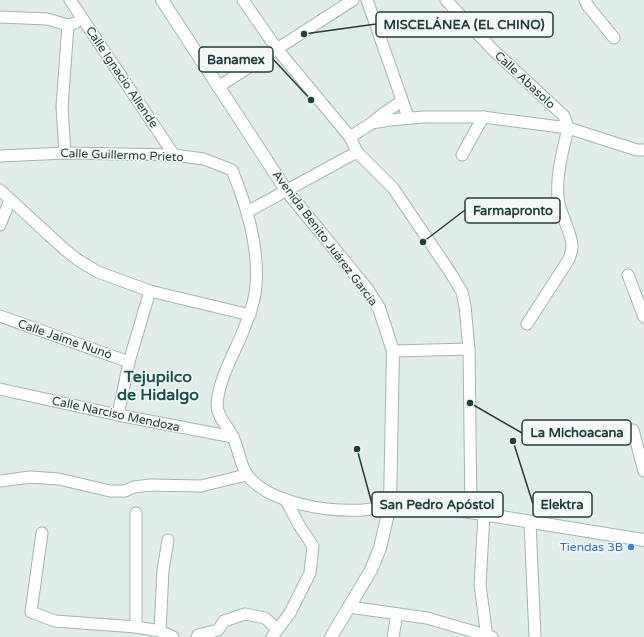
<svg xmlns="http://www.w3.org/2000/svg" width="644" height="637" viewBox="0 0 644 637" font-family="'Varela Round',sans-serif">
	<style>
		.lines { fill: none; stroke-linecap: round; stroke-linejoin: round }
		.minor-casing { stroke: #a3b5b2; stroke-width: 13 }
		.tertiary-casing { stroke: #a3b5b2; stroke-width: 14 }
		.secondary-casing { stroke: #9fb9b4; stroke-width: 14 }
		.minor { stroke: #fff; stroke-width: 11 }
		.tertiary { stroke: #fff; stroke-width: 12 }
		.secondary { stroke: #fff; stroke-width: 12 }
		.shop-dot { fill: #3f7fe0; stroke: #f2f9f7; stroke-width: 1.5 }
		.labels { text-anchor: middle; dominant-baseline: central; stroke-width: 3; stroke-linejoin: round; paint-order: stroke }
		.street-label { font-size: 12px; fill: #203f3b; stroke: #f2f9f7 }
		.shop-label { font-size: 12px; fill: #366cbe; stroke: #f2f9f7; text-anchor: end }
		.district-label { font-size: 16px; font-weight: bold; fill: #1b524e; stroke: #f2f9f7 }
		.leader { fill: none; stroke: #203f3b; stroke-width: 1.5 }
		.callout-dot { fill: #203f3b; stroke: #f2f9f7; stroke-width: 1.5 }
		.callout { fill: #f2f9f7; stroke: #203f3b; stroke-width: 1.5 }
		.callout-label { font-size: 13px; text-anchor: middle; font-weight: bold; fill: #203f3b }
	</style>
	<rect width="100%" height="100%" fill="#e1edea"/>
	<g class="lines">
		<defs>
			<g id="minor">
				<polyline points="70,0 174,155"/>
				<polyline points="243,0 277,49 350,137 357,152 393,188 450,272 462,292 465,306 469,349 471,512"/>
				<polyline points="367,0 408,117"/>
				<path d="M 446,0 L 492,49 L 564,116 L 568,128 C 563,150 556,174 558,197 C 559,213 573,235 572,247 C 572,251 570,255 569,259 L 527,324"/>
				<polyline points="585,0 588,6 614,38"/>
				<polyline points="0,17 47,19 68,25 75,23"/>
				<polyline points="218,87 353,0"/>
				<polyline points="373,122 384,113 402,101"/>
				<polyline points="350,137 372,123 390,120 423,117 483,117 568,128 637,150 644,150"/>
				<polyline points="65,153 62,107 68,25"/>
				<polyline points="462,155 483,117"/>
				<path d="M 0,156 L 65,153 L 174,155 L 204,159 L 232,170 C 246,204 259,248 256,285 C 255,302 248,318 242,334 C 233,355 218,382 217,405 C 217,417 228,426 233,437 C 238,447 241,468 248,476 C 270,504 329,512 363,510 C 372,509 381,507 390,505"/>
				<polyline points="0,190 63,248 78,260 98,272 150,291 250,315"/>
				<polyline points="247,212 357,152"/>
				<polyline points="0,225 10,200"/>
				<polyline points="628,275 644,317"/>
				<polyline points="0,316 129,362"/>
				<polyline points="393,351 469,349"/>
				<polyline points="0,389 118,415 233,437"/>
				<polyline points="118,415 129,362 150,291"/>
				<polyline points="633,430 644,471"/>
				<polyline points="0,481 30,477 59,479 110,491 125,491 134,487 150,485 201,486 246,475"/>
				<polyline points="484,514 480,585 487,637"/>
				<polyline points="530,522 535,637"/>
				<polyline points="42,533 31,612 55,621 136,627 160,631 173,637"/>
				<polyline points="349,607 427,618 492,637"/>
				<polyline points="136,627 136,513"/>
				<polyline points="160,631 163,570 168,540"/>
				<polyline points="197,637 198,635 218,630 224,621 245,614 265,618 277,629"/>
				<polyline points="272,637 290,613 310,573 313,546 299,525 286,500"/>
				<polyline points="393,637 397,614"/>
			</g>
			<polyline id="tertiary" points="390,505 414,503 644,540"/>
			<polyline id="secondary" points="162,0 286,190 367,289 379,308 393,351 390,505 380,548 371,570 331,637"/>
		</defs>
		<use href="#minor" class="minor-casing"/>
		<use href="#tertiary" class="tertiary-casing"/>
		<use href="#secondary" class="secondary-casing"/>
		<use href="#minor" class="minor"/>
		<use href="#tertiary" class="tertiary"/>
		<use href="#secondary" class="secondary"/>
	</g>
	<circle class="shop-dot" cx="631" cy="547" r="4"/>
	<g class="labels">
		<g class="street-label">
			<text transform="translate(122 77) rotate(56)">Calle Ignacio Allende</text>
			<text transform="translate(525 80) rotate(43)">Calle Abasolo</text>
			<text transform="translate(122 155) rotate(2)">Calle Guillermo Prieto</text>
			<text transform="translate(325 238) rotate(53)">Avenida Benito Juárez García</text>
			<text transform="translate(65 339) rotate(19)">Calle Jaime Nunó</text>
			<text transform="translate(116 414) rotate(12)">Calle Narciso Mendoza</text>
		</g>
		<g class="shop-label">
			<text x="623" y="547">Tiendas 3B</text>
		</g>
		<g class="district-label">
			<text x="158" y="377">Tejupilco<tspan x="158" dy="18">de Hidalgo</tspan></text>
		</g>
	</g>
	<path class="leader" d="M304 34L376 24M311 100L273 59M423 242L465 210M470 403L522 433M513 441L533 504M357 449L372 504"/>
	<g class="callout-dot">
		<circle cx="304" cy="34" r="4"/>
		<circle cx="311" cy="100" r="4"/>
		<circle cx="423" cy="242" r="4"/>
		<circle cx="470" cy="403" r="4"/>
		<circle cx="513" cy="441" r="4"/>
		<circle cx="357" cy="449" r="4"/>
	</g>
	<g class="callout">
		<rect x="376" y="12" width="177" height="25" rx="4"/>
		<rect x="199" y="47" width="74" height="25" rx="4"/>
		<rect x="465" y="198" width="95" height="25" rx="4"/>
		<rect x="522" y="420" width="109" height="25" rx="4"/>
		<rect x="533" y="492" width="59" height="25" rx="4"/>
		<rect x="372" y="492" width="131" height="25" rx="4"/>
	</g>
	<g class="callout-label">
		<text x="464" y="29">MISCELÁNEA (EL CHINO)</text>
		<text x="236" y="64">Banamex</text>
		<text x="513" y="215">Farmapronto</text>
		<text x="577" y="437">La Michoacana</text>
		<text x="562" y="509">Elektra</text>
		<text x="437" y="509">San Pedro Apóstol</text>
	</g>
</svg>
